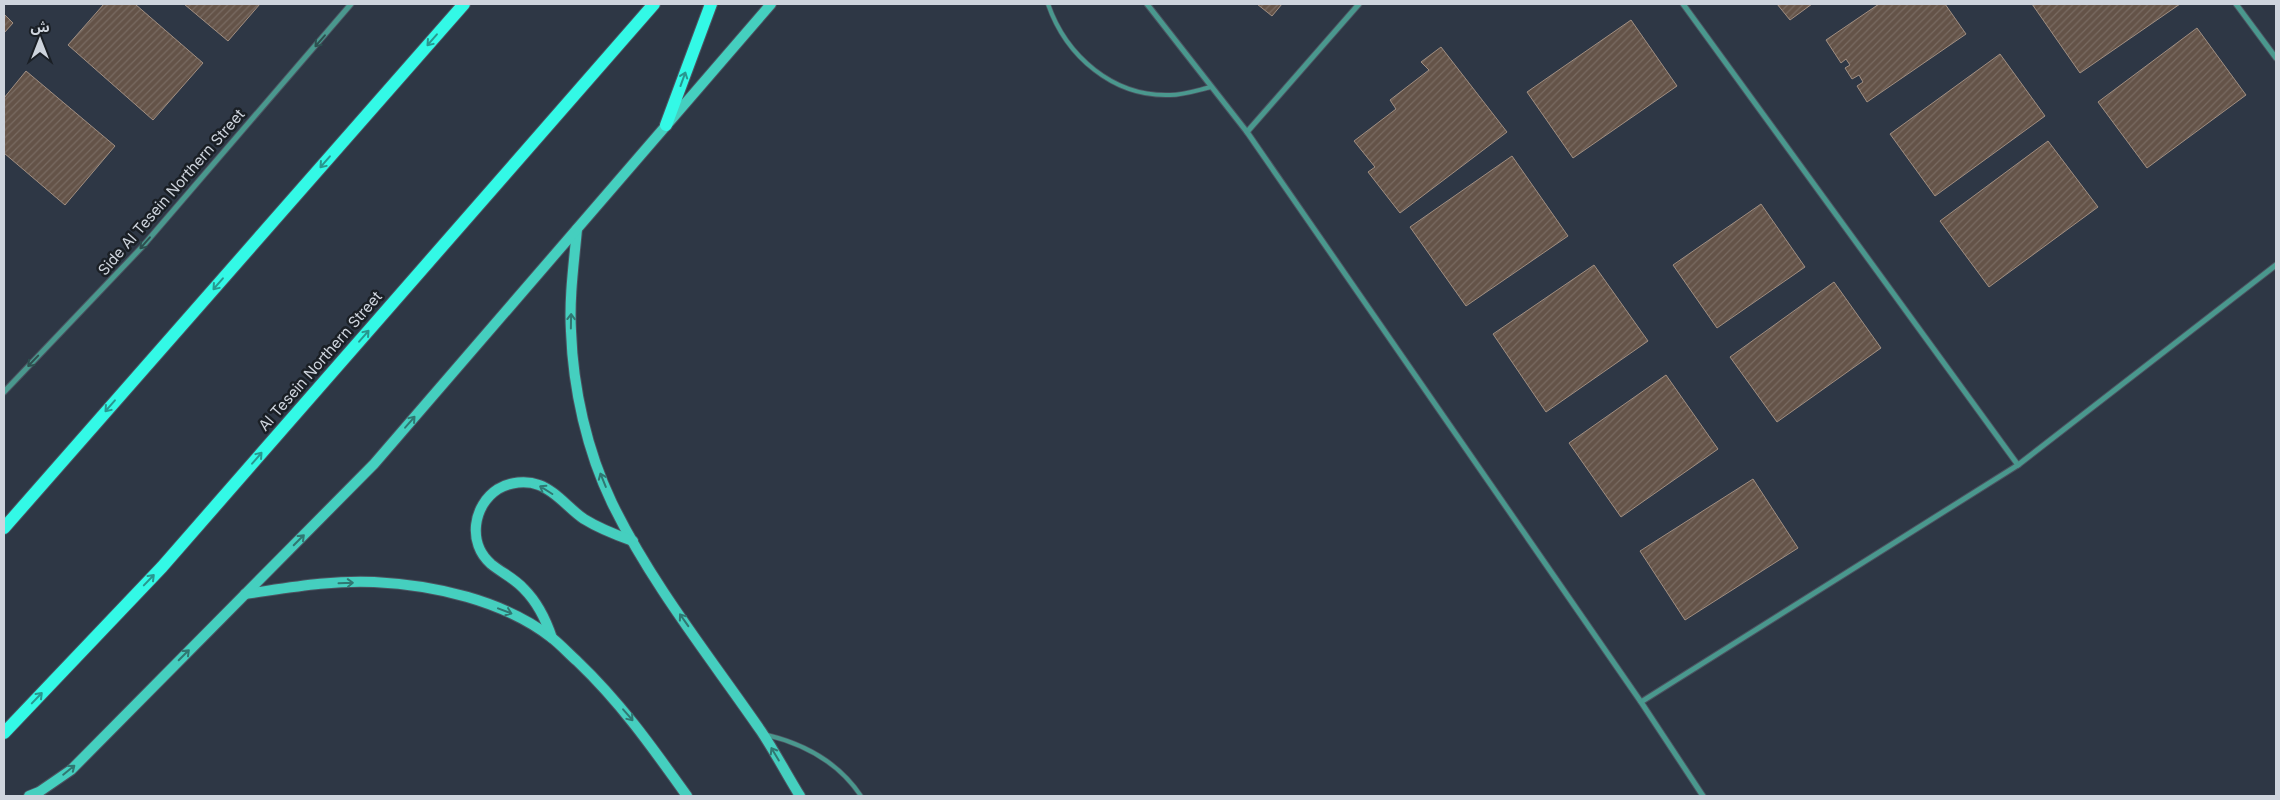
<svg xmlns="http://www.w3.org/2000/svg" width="2280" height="800" viewBox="0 0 2280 800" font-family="Inter,'Noto Sans Arabic',sans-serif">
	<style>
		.building { fill: url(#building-hatch); stroke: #a18f82 }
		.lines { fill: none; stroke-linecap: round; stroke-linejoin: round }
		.lane-casing { stroke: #4b5360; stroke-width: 5.5 }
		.street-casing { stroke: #4b5360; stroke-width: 7 }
		.secondary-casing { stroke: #4b5360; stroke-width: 12 }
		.primary-casing { stroke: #4b5360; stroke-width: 14 }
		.lane { stroke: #4a988e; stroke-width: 4 }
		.street { stroke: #4a988e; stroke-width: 5 }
		.secondary { stroke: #45cfbf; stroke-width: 10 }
		.primary { stroke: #33f9e6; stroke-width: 12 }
		.oneway { stroke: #28978f }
		.oneway2 { stroke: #2d4f4f }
		.oneway3 { stroke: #307772 }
		.labels { text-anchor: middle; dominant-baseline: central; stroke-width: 5; stroke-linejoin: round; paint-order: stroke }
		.street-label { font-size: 15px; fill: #ced4dd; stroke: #1a1f25 }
	</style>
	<defs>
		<pattern id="building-hatch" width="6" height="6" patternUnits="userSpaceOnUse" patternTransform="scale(1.25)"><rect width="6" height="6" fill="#645348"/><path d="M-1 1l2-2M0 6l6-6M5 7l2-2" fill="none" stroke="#796b62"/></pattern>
	</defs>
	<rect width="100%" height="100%" fill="#2e3745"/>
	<g class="building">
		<polygon points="104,4 135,4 203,63 153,120 68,45"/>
		<polygon points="184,4 260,4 228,41"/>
		<polygon points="1257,4 1282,4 1272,16"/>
		<polygon points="1777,4 1812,4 1790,20"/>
		<polygon points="1879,4 1945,4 1966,34 1867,102 1857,86 1863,82 1859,75 1852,79 1845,68 1850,65 1846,59 1841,63 1826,40"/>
		<polygon points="2032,4 2180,4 2080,73"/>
		<polygon points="4,14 13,23 4,33"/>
		<polygon points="1631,20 1677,86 1573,158 1527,92"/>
		<polygon points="2197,28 2246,95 2147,168 2098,102"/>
		<polygon points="1441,47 1507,132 1400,213 1368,172 1375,167 1354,141 1396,109 1390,100 1429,70 1421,62"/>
		<polygon points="2000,54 2045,116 1935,196 1890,134"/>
		<polygon points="26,71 115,146 65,205 4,153 4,98"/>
		<polygon points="2048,141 2098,207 1989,287 1940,221"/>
		<polygon points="1512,156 1568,236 1466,306 1410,227"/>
		<polygon points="1761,204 1805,267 1717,328 1673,265"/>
		<polygon points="1594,265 1648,341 1546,412 1493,334"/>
		<polygon points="1834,282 1881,348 1777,422 1730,357"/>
		<polygon points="1666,375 1718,449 1621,517 1569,443"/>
		<polygon points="1753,479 1798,548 1685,620 1640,551"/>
	</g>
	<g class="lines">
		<defs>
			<g id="lane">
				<path d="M 1048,4 C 1066,56 1113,97 1170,95 C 1184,95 1198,90 1211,87"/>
				<path d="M 767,735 C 804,744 839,763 861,796"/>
			</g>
			<g id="street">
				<polyline points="1147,4 1247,132 1641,702 1703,796"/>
				<polyline points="1683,4 2018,465"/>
				<polyline points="2236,4 2276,58"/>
				<polyline points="1247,132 1359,4"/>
				<polyline points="4,392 142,247 351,4"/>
				<polyline points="1641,702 2018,465 2276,265"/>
			</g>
			<g id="secondary">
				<path d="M 577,229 C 574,263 569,297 571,331 C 573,389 587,451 612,503 C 652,585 710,657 761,731 C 775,752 787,775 800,796"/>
				<path d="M 245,594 C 288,588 331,580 374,582 C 434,585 503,600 552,638 C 561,645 569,654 577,661 C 621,703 652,747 687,796"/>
				<path d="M 552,638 C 546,620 538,603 524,589 C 514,578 502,573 491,564 C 467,543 473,505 498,489 C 510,482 526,480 539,485 C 556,491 569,509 584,519 C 600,529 616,535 633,541"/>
				<polyline points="29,796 39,792 71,770 374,464 771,4"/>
			</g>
			<g id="primary">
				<polyline points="666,125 711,4"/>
				<polyline points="4,528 464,4"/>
				<polyline points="4,733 162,567 654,4"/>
			</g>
		</defs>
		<use href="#lane" class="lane-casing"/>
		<use href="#street" class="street-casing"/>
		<use href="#secondary" class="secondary-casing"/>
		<use href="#primary" class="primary-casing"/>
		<use href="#lane" class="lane"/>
		<use href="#street" class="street"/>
		<use href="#secondary" class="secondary"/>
		<use href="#primary" class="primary"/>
	</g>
	<defs><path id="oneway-shaft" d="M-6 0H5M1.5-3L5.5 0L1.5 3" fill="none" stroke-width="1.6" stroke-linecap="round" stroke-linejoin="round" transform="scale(1.25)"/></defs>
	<g class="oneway">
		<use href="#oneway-shaft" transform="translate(432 40) rotate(131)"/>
		<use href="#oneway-shaft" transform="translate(683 79) rotate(-70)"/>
		<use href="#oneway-shaft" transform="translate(325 162) rotate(131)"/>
		<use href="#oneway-shaft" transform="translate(218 284) rotate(131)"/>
		<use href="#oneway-shaft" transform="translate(364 336) rotate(-49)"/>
		<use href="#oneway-shaft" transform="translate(110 406) rotate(131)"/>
		<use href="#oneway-shaft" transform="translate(257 458) rotate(-49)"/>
		<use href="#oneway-shaft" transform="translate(149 580) rotate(-46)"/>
		<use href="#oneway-shaft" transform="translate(37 698) rotate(-46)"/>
	</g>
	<g class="oneway2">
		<use href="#oneway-shaft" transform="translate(320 41) rotate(131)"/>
		<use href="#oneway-shaft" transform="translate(145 243) rotate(131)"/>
		<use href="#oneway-shaft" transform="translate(33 361) rotate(134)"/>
	</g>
	<g class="oneway3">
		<use href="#oneway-shaft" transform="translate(571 321) rotate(-89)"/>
		<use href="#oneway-shaft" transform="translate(410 422) rotate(-49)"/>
		<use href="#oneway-shaft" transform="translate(603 480) rotate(-112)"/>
		<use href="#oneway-shaft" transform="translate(546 490) rotate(-148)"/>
		<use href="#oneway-shaft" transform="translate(299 540) rotate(-45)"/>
		<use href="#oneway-shaft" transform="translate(346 583) rotate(-2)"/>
		<use href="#oneway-shaft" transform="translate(505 611) rotate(21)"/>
		<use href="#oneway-shaft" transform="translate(684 620) rotate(-125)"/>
		<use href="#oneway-shaft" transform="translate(184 655) rotate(-45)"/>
		<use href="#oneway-shaft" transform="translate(628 715) rotate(49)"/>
		<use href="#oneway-shaft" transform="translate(775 754) rotate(-121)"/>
		<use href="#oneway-shaft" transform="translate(69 770) rotate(-39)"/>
	</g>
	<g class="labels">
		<g class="street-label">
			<text transform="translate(171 192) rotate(-49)">Side Al Tesein Northern Street</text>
			<text transform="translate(320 361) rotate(-49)">Al Tesein Northern Street</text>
		</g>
	</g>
	<rect width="2280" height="800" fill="none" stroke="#ced4dd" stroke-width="10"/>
	<g transform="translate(40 40)" stroke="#1a1f25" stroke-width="4" paint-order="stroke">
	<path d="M0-4L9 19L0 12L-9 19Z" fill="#ced4dd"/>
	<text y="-8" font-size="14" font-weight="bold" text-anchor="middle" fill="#ced4dd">ش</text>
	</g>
</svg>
